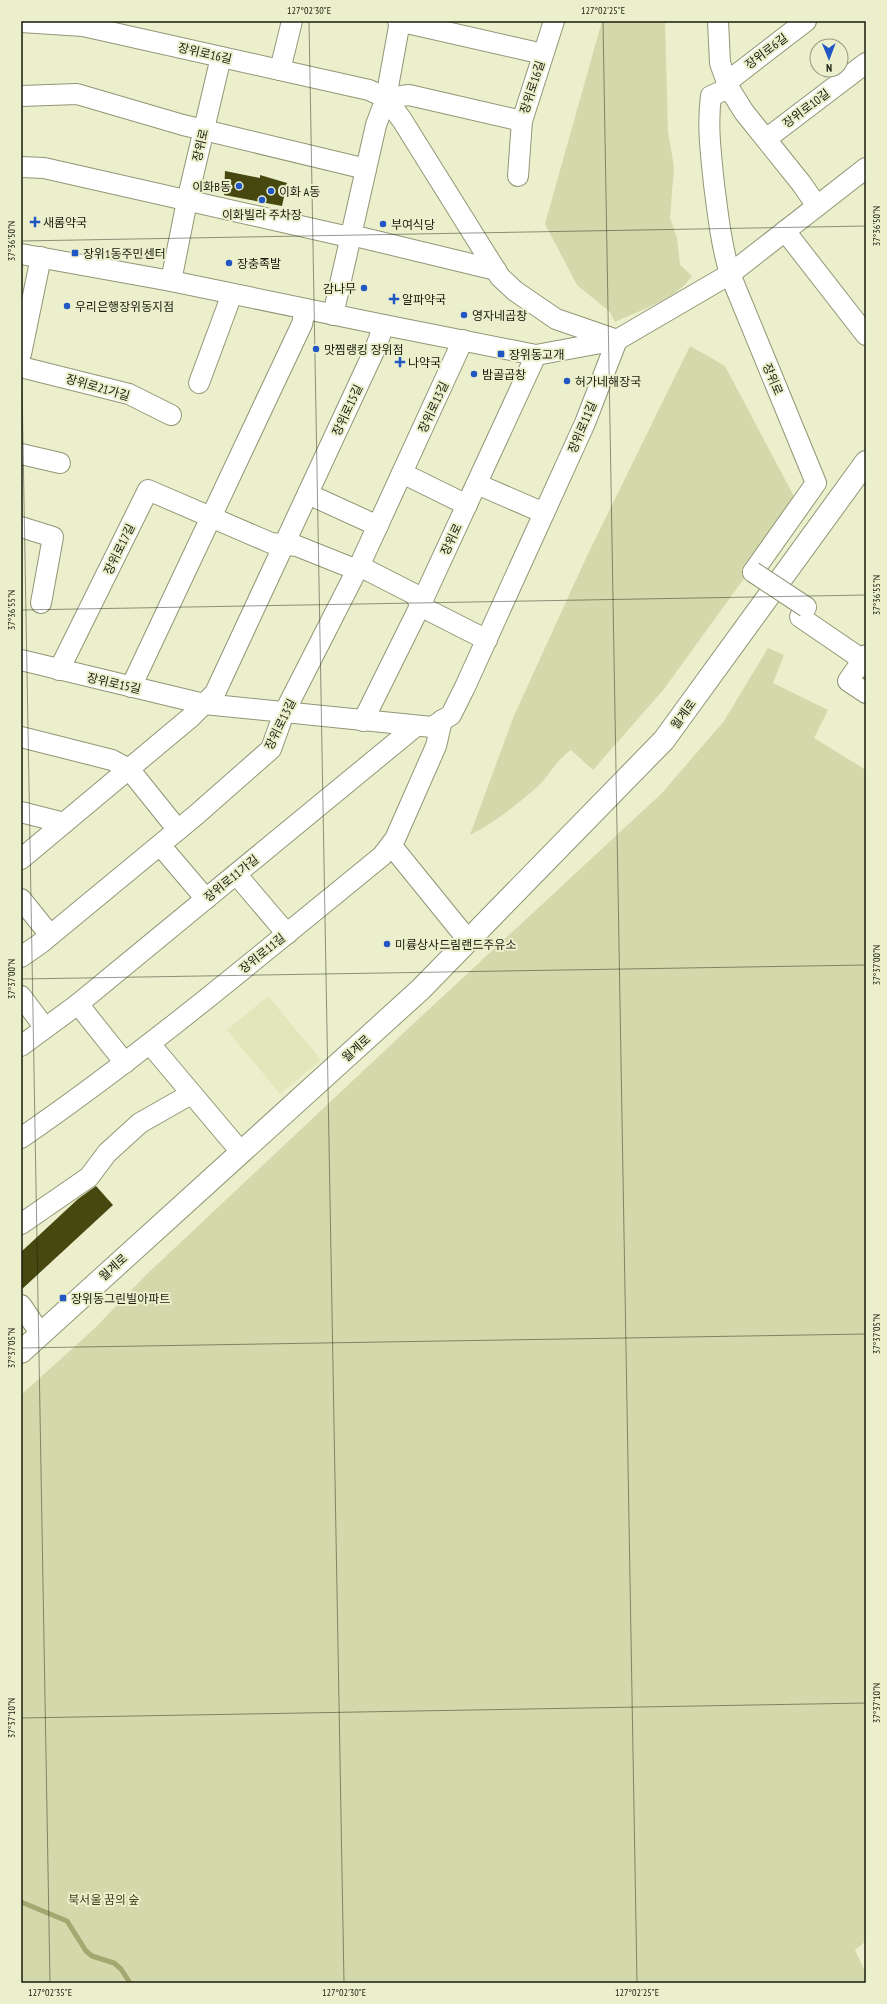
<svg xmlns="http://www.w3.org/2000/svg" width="887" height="2004" viewBox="0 0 887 2004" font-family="'PT Sans Narrow','Noto Sans KR',sans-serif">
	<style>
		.built { fill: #e1e6bb }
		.green { fill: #d4d9ab }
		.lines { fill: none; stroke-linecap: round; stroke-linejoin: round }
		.stream { stroke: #a3a870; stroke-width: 5 }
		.building { fill: #46480f }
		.minor-casing { stroke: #939676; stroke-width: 22 }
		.major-casing { stroke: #939676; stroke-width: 24 }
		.minor { stroke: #fff; stroke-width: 20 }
		.major { stroke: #fff; stroke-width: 22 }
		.minor-bridge-casing { stroke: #939676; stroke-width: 22; stroke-linecap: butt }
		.minor-bridge { stroke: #fff; stroke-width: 20 }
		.ticks { fill: none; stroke: #191a0d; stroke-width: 1; stroke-opacity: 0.45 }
		.poi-dot { fill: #2157c4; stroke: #ebefcc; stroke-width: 1.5 }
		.labels { text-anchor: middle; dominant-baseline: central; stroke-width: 4; stroke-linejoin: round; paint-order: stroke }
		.street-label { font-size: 12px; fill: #191a0d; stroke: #ebefcc }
		.poi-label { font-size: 12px; fill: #191a0d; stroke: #ebefcc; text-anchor: start }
		.park-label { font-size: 12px; fill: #3e4115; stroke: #ebefcc }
		.neatline { fill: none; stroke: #191a0d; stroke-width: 1.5 }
		.ticks-label { font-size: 10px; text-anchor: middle; fill: #191a0d }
	</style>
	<rect width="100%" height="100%" fill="#ebefcc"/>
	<polygon class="built" points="268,996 321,1060 280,1094 227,1030"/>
	<g class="green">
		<path d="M 602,21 L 665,21 L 668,132 L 674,167 L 670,218 L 677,238 L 680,265 L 692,276 C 675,300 640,310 615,322 L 610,312 L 577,285 L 545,224 Z"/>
		<path d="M 690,346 L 725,366 L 798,504 L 664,689 L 593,770 L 571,750 C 557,759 550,775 538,786 C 517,805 495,822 470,835 L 513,718 L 586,558 Z"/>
		<polygon points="768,648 784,655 773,683 828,710 814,738 866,770 866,1941 855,1950 866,1973 866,1983 21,1983 21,1395 95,1328 147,1274 412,1025 662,793 724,721"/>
	</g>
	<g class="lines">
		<polyline class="stream" points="21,1902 67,1921 86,1951 92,1956 114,1963 121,1969 130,1983"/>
	</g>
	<g class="building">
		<polygon points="225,171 260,178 260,175 287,183 282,206 224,195"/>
		<polygon points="96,1186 113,1205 21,1290 21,1252 78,1199"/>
	</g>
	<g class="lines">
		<defs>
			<g id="minor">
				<polyline points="398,21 543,54"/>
				<polyline points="718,21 720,63 729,88 744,112 801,183 817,206"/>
				<polyline points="21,22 83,26 369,90 386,98 409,95 522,121"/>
				<polyline points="280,70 292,21"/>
				<polyline points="727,82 806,21"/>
				<path d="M 729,88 L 711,96 C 707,125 711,155 714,184 C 718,215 721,244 730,274 L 816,483 L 753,572"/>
				<polyline points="21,96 77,94 183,125 366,169"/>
				<polyline points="766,139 866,63"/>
				<polyline points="21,167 44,168 340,235 351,235 496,270"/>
				<polyline points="518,176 522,121 554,21"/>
				<polyline points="785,231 866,335"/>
				<polyline points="21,254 171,281 384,325 536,355 617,340 730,274 866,168"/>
				<polyline points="171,281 187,201 221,57"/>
				<polyline points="333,315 376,125 386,98 400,21"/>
				<polyline points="21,354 41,257"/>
				<polyline points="21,367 129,394 171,415"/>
				<polyline points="199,383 232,294"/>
				<polyline points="21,454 60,463"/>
				<polyline points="402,473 467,505"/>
				<polyline points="477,484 544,513"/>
				<polyline points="308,494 378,526"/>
				<polyline points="21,527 53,537 41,603"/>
				<polyline points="806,607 800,617 863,660"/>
				<polyline points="866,655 848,681 866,693"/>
				<polyline points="21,660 204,704 432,727 451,715 465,687 585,423 617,340 556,319 515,291 500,277 402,120 386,98"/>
				<polyline points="59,670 148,490 271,543 297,546 357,570 365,569 416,595 420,606 487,640"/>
				<polyline points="131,687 302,324 305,309"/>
				<polyline points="363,721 420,606 536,355"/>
				<polyline points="21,737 112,760 129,769 178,830"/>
				<polyline points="21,812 64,823"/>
				<polyline points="160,845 206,899"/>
				<polyline points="391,845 468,940"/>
				<polyline points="21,859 191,717 215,693 375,349 384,325"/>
				<polyline points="236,874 287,934"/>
				<polyline points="21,899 50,935"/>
				<polyline points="21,957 41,943 196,815 271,749 284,713 362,560 463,340"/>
				<polyline points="21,996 45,1028"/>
				<polyline points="78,1004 125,1063"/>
				<polyline points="150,1044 241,1152"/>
				<polyline points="21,1046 78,1004 416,726"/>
				<path d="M 21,1138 C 147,1051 264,952 382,856 L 395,839 L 436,746 L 442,720"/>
				<polyline points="21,1224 89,1177 107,1153 140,1123 191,1094"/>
				<polyline points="21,1305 40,1333"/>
			</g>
			<polyline id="major" points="21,1352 421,989 664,740 866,462"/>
		</defs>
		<use href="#minor" class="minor-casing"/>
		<use href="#major" class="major-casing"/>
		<use href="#minor" class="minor"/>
		<use href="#major" class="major"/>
		<defs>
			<polyline id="minor-bridge" points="753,572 806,607"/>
		</defs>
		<use href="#minor-bridge" class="minor-bridge-casing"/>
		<use href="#minor-bridge" class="minor-bridge"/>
	</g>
	<path class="ticks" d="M 309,21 L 344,1983M 603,21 L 637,1983M 21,241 L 866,226M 21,329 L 50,1983M 21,610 L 866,595M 21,979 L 866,965M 21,1348 L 866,1334M 21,1718 L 866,1703"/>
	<g class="poi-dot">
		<circle cx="239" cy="186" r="4"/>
		<circle cx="271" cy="191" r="4"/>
		<circle cx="262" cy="200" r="4"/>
		<path d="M33 216h4v4h4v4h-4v4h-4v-4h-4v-4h4z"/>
		<circle cx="383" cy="224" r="4"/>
		<rect x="71" y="249" width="8" height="8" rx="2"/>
		<circle cx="229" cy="263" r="4"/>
		<circle cx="364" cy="288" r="4"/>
		<path d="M392 293h4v4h4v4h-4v4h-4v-4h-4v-4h4z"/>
		<circle cx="67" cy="306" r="4"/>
		<circle cx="464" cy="315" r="4"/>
		<circle cx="316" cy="349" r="4"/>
		<rect x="497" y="350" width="8" height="8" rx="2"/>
		<path d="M398 356h4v4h4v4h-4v4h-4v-4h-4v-4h4z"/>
		<circle cx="474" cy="374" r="4"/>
		<circle cx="567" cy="381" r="4"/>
		<circle cx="387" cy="944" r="4"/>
		<rect x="59" y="1294" width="8" height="8" rx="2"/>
	</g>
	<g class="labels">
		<g class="street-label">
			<text transform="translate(766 51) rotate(-37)">장위로6길</text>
			<text transform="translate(205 53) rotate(13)">장위로16길</text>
			<text transform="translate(532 87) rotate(-72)">장위로16길</text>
			<text transform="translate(806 108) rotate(-37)">장위로10길</text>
			<text transform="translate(200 145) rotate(-77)">장위로</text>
			<text transform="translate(773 379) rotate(67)">장위로</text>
			<text transform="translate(98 387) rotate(16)">장위로21가길</text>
			<text transform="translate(433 407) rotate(-65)">장위로13길</text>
			<text transform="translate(347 410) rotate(-65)">장위로15길</text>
			<text transform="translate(582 427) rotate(-67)">장위로11길</text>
			<text transform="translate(451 539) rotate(-65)">장위로</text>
			<text transform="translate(119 549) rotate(-64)">장위로17길</text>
			<text transform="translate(114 683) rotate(13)">장위로15길</text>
			<text transform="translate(683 714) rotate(-54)">월계로</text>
			<text transform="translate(280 724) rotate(-64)">장위로13길</text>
			<text transform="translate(231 878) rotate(-39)">장위로11가길</text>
			<text transform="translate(262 953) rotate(-39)">장위로11길</text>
			<text transform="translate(356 1048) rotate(-42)">월계로</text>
			<text transform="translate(113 1267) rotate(-42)">월계로</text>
		</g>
		<g class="poi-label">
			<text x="231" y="186" text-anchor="end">이화B동</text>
			<text x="279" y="191">이화 A동</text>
			<text x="262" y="214" text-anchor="middle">이화빌라 주차장</text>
			<text x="43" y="222">새롬약국</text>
			<text x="391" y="224">부여식당</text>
			<text x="83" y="253">장위1동주민센터</text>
			<text x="237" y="263">장충족발</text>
			<text x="356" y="288" text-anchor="end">감나무</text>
			<text x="402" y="299">알파약국</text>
			<text x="75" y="306">우리은행장위동지점</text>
			<text x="472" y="315">영자네곱창</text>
			<text x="324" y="349">맛찜랭킹 장위점</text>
			<text x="509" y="354">장위동고개</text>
			<text x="408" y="362">나약국</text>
			<text x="482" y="374">밤골곱창</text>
			<text x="575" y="381">허가네해장국</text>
			<text x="395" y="944">미륭상사드림랜드주유소</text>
			<text x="71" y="1298">장위동그린빌아파트</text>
		</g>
		<g class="park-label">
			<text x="104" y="1899">북서울 꿈의 숲</text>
		</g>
	</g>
	<rect width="887" height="2004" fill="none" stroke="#ebefcc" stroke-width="44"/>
	<g transform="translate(829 58) rotate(179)"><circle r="19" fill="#ebefcc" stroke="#979a80"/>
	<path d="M0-3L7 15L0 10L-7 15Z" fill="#2157c4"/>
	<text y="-6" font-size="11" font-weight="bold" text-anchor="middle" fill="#191a0d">N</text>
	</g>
	<rect x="22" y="22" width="843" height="1960" class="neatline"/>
	<g class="ticks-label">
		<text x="309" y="14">127°02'30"E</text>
		<text x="603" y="14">127°02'25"E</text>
		<text transform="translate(876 226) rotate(-90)" y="4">37°36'50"N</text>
		<text transform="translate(11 241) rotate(-90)" y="4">37°36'50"N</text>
		<text transform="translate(876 595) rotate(-90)" y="4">37°36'55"N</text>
		<text transform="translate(11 610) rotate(-90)" y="4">37°36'55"N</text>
		<text transform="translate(876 965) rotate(-90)" y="4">37°37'00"N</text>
		<text transform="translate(11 979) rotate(-90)" y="4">37°37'00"N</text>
		<text transform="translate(876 1334) rotate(-90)" y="4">37°37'05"N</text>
		<text transform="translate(11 1348) rotate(-90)" y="4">37°37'05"N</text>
		<text transform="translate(876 1703) rotate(-90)" y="4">37°37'10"N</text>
		<text transform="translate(11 1718) rotate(-90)" y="4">37°37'10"N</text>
		<text x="50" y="1996">127°02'35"E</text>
		<text x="344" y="1996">127°02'30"E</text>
		<text x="637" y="1996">127°02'25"E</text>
	</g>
</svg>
